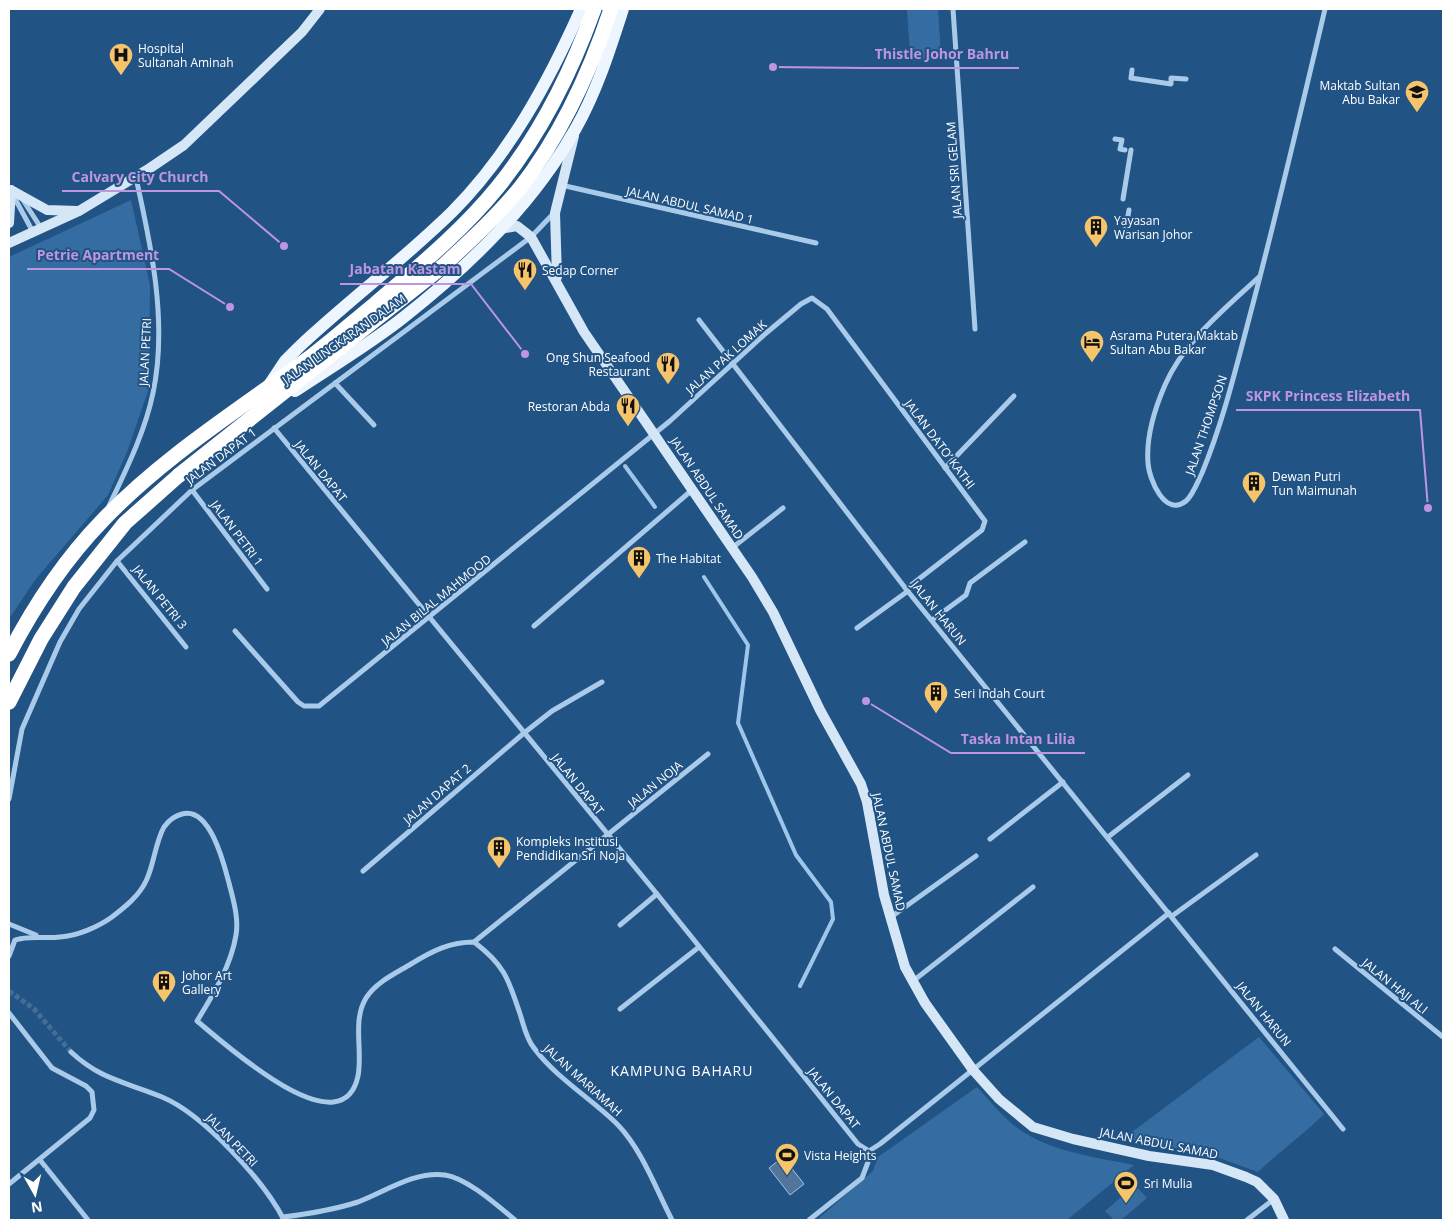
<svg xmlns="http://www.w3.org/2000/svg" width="1452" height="1229" viewBox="0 0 1452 1229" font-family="'Open Sans',sans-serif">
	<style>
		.green { fill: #356da2 }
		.water { fill: #537599; stroke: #9ec6ea }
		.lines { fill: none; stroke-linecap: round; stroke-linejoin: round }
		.stream { stroke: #9ec6ea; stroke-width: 4 }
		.street-tunnel { stroke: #426d97; stroke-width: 5; stroke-dasharray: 5 2.5; stroke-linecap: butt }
		.street { stroke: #aacae9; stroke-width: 5 }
		.secondary { stroke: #d5e6f7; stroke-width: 10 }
		.primary { stroke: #edf5fe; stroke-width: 12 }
		.highway { stroke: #fff; stroke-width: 15 }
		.labels { text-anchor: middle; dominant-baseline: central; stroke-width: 4; stroke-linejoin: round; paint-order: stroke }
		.poi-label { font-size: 12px; fill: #fff; stroke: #215385; text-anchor: start }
		.street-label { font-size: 12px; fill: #fff; stroke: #215385 }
		.neighbourhood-label { font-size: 14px; letter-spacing: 1px; fill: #fff; stroke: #215385 }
		.leader { fill: none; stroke: #bd96df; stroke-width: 2 }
		.callout-dot { fill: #bd96df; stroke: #215385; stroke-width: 2 }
		.callout-label { font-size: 14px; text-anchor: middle; font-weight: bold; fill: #bd96df; stroke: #215385; stroke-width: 4; stroke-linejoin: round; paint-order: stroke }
	</style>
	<rect width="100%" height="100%" fill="#215385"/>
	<g class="green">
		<polygon points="907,9 938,9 941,56 936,60 914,61 910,56"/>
		<polygon points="131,200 150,285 149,388 127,452 108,495 35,580 9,619 9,257"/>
		<path d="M 1259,1037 L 1324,1114 C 1303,1135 1279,1152 1258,1172 L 1211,1155 L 1124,1138 Z"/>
		<path d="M 977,1087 C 988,1099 999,1112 1011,1123 C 1043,1151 1094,1157 1134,1165 L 1067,1220 L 817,1220 L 873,1171 L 878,1157 Z"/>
		<polygon points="1135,1185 1147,1198 1121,1220 1114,1220 1105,1211"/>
	</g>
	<polygon class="water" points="783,1157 804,1184 790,1195 769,1168"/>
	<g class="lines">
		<g class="stream">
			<polyline points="625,466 655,507"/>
			<polyline points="704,577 748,645 738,723 796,855 831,902 833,919 800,986"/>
		</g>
		<polyline class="street-tunnel" points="9,991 34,1009 71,1052"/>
		<g class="street">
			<polyline points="953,9 975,329"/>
			<polyline points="1132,70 1131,78 1171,84 1171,78 1186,79"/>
			<polyline points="1115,139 1122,140 1120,149 1125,150"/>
			<polyline points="561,185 816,243"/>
			<polyline points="13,195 33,232"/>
			<polyline points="1123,199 1131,150"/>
			<polyline points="23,200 41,228"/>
			<polyline points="1125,233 1129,210"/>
			<path d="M 1260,276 C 1226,308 1184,341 1165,385 C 1155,408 1146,438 1148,463 C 1149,479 1165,518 1186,501 C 1193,495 1198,481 1202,473 C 1223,422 1236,368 1250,315 C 1277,213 1301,111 1325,9"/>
			<polyline points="699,320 906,589 1343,1129"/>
			<polyline points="335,383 374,425"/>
			<polyline points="274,428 657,894 858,1144 869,1151"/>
			<polyline points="945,468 1014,396"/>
			<polyline points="192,490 267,589"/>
			<path d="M 109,506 C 126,470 145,432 153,393 C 168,323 151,245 136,178"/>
			<polyline points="732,548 783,508"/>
			<polyline points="117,561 186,647"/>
			<polyline points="932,620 966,595 970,583 1025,542"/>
			<polyline points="534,626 692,490"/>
			<polyline points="857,628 908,591"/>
			<polyline points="235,631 298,702 304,706 319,706 670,421 765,334 801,304 812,298 827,309 985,521 982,530 906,589"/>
			<polyline points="9,799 22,729 60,642 79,609 117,561 192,490 531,237 554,213"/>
			<polyline points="1108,837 1188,775"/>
			<polyline points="990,839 1063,782"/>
			<polyline points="363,871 524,733 552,711 602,682"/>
			<polyline points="1172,916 1256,855"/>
			<polyline points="891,917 976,856"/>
			<polyline points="9,924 36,935"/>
			<polyline points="620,925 657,894"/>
			<polyline points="474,942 708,754"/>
			<polyline points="1335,949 1443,1037"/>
			<path d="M 9,956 L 15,940 C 30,935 44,939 60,937 C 77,936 98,927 112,917 C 125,907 139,896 146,881 C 154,865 155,843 164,827 C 169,820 174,816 182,814 C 210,806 224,864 229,883 C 233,899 239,918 236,935 C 231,966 213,995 197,1021 C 224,1043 342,1151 358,1076 C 363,1051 352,1021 366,998 C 376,982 396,973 411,964 C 432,951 450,942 474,942 C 506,966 509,981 521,1017 C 524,1027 527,1040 534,1048 C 556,1078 592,1099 618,1125 C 642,1150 656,1189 672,1220"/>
			<polyline points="913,981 1033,887"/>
			<polyline points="620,1009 699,947"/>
			<polyline points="9,1013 52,1068 86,1086 92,1092 94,1110 90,1118 9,1184"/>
			<path d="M 71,1052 C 101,1080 126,1082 162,1097 C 203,1114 264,1181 284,1220"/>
			<polyline points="869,1151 880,1144 1169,913"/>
			<polyline points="40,1160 88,1220"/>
			<path d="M 283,1217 C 308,1214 333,1210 358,1202 C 385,1192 414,1171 445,1175 C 467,1178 498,1206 515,1220"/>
			<polyline points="809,1220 862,1178 868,1162 869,1151"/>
			<polyline points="1247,1220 1274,1199"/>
		</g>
		<g class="secondary">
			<polyline points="11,190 47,210 78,211"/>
			<polyline points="9,223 11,190"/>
			<polyline points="500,229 517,226 531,237 584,332 752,577 773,612 820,710 861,784 867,802 884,895 905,967 925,1003 973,1070 999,1099 1033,1127 1073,1139 1149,1156 1213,1165 1246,1177 1257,1182 1274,1199 1284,1220"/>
			<polyline points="9,243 79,211 150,168 184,145 302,32 320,9"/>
			<polyline points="557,277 555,213 574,136"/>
		</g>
		<g class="primary">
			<path d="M 269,385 L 285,361 L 299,347 C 348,301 403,260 452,212 C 509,155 549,81 581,9"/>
			<path d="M 295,391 C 331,367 370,344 404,317 C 471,264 534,203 576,128 C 597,91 610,49 623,9"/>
		</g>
		<g class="highway">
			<path d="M 9,654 C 34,606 66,558 103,520 C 165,455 242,408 313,355 C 334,339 354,321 375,304 C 417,268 462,231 497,188 C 540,135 571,73 594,9"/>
			<path d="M 9,702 L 41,639 L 74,587 L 125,523 L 178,476 L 443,266 C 470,241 497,216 520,188 C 562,134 590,72 611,9"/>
		</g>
	</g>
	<defs>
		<symbol id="hospital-pin" viewBox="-11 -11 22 30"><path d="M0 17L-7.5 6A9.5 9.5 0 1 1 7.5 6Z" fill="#f6c56b" stroke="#215385"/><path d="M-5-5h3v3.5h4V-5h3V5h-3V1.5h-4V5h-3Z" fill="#111"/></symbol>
		<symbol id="school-pin" viewBox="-11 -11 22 30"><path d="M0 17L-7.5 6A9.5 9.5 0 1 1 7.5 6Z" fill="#f6c56b" stroke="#215385"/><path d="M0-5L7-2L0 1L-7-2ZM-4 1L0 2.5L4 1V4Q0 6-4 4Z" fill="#111"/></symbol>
		<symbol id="building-pin" viewBox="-11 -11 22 30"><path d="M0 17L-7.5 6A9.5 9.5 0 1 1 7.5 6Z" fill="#f6c56b" stroke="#215385"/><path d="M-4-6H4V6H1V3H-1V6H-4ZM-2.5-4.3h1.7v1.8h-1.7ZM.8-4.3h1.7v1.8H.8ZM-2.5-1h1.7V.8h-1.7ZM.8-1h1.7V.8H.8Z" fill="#111"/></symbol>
		<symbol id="restaurant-pin" viewBox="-11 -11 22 30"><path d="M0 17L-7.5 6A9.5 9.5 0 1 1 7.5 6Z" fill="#f6c56b" stroke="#215385"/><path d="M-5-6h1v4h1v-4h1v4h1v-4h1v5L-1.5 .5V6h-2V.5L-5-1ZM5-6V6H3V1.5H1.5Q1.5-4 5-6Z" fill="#111"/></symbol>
		<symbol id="hotel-pin" viewBox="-11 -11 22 30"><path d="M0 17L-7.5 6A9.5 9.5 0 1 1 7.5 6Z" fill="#f6c56b" stroke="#215385"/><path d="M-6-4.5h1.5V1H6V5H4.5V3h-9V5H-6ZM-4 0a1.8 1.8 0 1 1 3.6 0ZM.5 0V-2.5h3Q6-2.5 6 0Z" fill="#111"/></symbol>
		<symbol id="stadium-pin" viewBox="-11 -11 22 30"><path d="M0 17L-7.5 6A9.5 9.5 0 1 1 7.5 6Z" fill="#f6c56b" stroke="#215385"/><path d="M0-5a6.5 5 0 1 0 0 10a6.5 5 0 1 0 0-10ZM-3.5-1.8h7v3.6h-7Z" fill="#111"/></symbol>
	</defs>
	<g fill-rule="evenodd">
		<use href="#hospital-pin" x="107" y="41" width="28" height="38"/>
		<use href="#school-pin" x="1403" y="78" width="28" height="38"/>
		<use href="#building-pin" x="1082" y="213" width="28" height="38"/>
		<use href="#restaurant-pin" x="511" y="256" width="28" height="38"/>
		<use href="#hotel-pin" x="1078" y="328" width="28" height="38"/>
		<use href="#restaurant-pin" x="654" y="350" width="28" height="38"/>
		<use href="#restaurant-pin" x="614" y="392" width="28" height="38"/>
		<use href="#building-pin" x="1240" y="469" width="28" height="38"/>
		<use href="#building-pin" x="625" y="544" width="28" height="38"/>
		<use href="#building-pin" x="922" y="679" width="28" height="38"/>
		<use href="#building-pin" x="485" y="834" width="28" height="38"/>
		<use href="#building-pin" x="150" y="968" width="28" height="38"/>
		<use href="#stadium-pin" x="773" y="1141" width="28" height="38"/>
		<use href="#stadium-pin" x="1112" y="1169" width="28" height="38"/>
	</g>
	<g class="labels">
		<g class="poi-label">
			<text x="138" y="48">Hospital<tspan x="138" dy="14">Sultanah Aminah</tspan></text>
			<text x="1400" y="85" text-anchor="end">Maktab Sultan<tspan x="1400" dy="14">Abu Bakar</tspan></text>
			<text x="1114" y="220">Yayasan<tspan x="1114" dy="14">Warisan Johor</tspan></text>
			<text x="542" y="270">Sedap Corner</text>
			<text x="1110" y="335">Asrama Putera Maktab<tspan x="1110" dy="14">Sultan Abu Bakar</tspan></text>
			<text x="650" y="357" text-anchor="end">Ong Shun Seafood<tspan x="650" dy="14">Restaurant</tspan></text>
			<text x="610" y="406" text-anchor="end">Restoran Abda</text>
			<text x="1272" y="476">Dewan Putri<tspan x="1272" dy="14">Tun Maimunah</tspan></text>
			<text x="656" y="558">The Habitat</text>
			<text x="954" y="693">Seri Indah Court</text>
			<text x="516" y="841">Kompleks Institusi<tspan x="516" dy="14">Pendidikan Sri Noja</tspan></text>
			<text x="182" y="975">Johor Art<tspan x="182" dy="14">Gallery</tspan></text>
			<text x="804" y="1155">Vista Heights</text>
			<text x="1144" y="1183">Sri Mulia</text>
		</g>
		<g class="street-label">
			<text transform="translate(954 170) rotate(-94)">JALAN SRI GELAM</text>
			<text transform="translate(690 205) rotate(13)">JALAN ABDUL SAMAD 1</text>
			<text transform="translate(344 339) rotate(-35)">JALAN LINGKARAN DALAM</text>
			<text transform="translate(145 352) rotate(-87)">JALAN PETRI</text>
			<text transform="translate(726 357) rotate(-42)">JALAN PAK LOMAK</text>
			<text transform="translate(1206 425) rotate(-71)">JALAN THOMPSON</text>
			<text transform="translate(940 444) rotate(53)">JALAN DATO’ KATHI</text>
			<text transform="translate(221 456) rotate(-37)">JALAN DAPAT 1</text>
			<text transform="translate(321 471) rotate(51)">JALAN DAPAT</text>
			<text transform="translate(707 488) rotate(56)">JALAN ABDUL SAMAD</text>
			<text transform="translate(237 533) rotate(53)">JALAN PETRI 1</text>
			<text transform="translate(160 597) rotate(51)">JALAN PETRI 3</text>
			<text transform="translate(436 600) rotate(-39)">JALAN BILAL MAHMOOD</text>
			<text transform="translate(939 613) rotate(51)">JALAN HARUN</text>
			<text transform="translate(578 784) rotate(51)">JALAN DAPAT</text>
			<text transform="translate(655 784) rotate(-39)">JALAN NOJA</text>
			<text transform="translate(437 794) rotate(-41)">JALAN DAPAT 2</text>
			<text transform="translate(889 852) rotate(78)">JALAN ABDUL SAMAD</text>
			<text transform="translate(1395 986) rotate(39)">JALAN HAJI ALI</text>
			<text transform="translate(1264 1014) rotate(51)">JALAN HARUN</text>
			<text transform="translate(583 1080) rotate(42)">JALAN MARIAMAH</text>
			<text transform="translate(834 1098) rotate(51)">JALAN DAPAT</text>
			<text transform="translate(232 1140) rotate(46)">JALAN PETRI</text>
			<text transform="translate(1159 1143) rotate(11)">JALAN ABDUL SAMAD</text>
		</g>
		<g class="neighbourhood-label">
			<text x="682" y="1070">KAMPUNG BAHARU</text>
		</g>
	</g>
	<path class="leader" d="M773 67L864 68H1019M284 246L219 191H62M230 307L169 269H27M525 354L471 284H340M1428 508L1420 410H1236M866 701L951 753H1085"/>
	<g class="callout-dot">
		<circle cx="773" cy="67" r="5"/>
		<circle cx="284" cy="246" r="5"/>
		<circle cx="230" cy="307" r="5"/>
		<circle cx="525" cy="354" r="5"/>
		<circle cx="1428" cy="508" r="5"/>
		<circle cx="866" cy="701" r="5"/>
	</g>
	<g class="callout-label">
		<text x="942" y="59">Thistle Johor Bahru</text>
		<text x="140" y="182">Calvary City Church</text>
		<text x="98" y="260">Petrie Apartment</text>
		<text x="405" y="274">Jabatan Kastam</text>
		<text x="1328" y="401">SKPK Princess Elizabeth</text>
		<text x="1018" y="744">Taska Intan Lilia</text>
	</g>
	<rect width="1452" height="1229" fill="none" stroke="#ffffff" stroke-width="20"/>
	<g transform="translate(35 1194) rotate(172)" stroke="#215385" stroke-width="4" paint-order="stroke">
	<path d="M0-4L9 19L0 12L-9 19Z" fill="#ffffff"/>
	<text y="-8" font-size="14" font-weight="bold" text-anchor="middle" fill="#ffffff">N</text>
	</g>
</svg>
